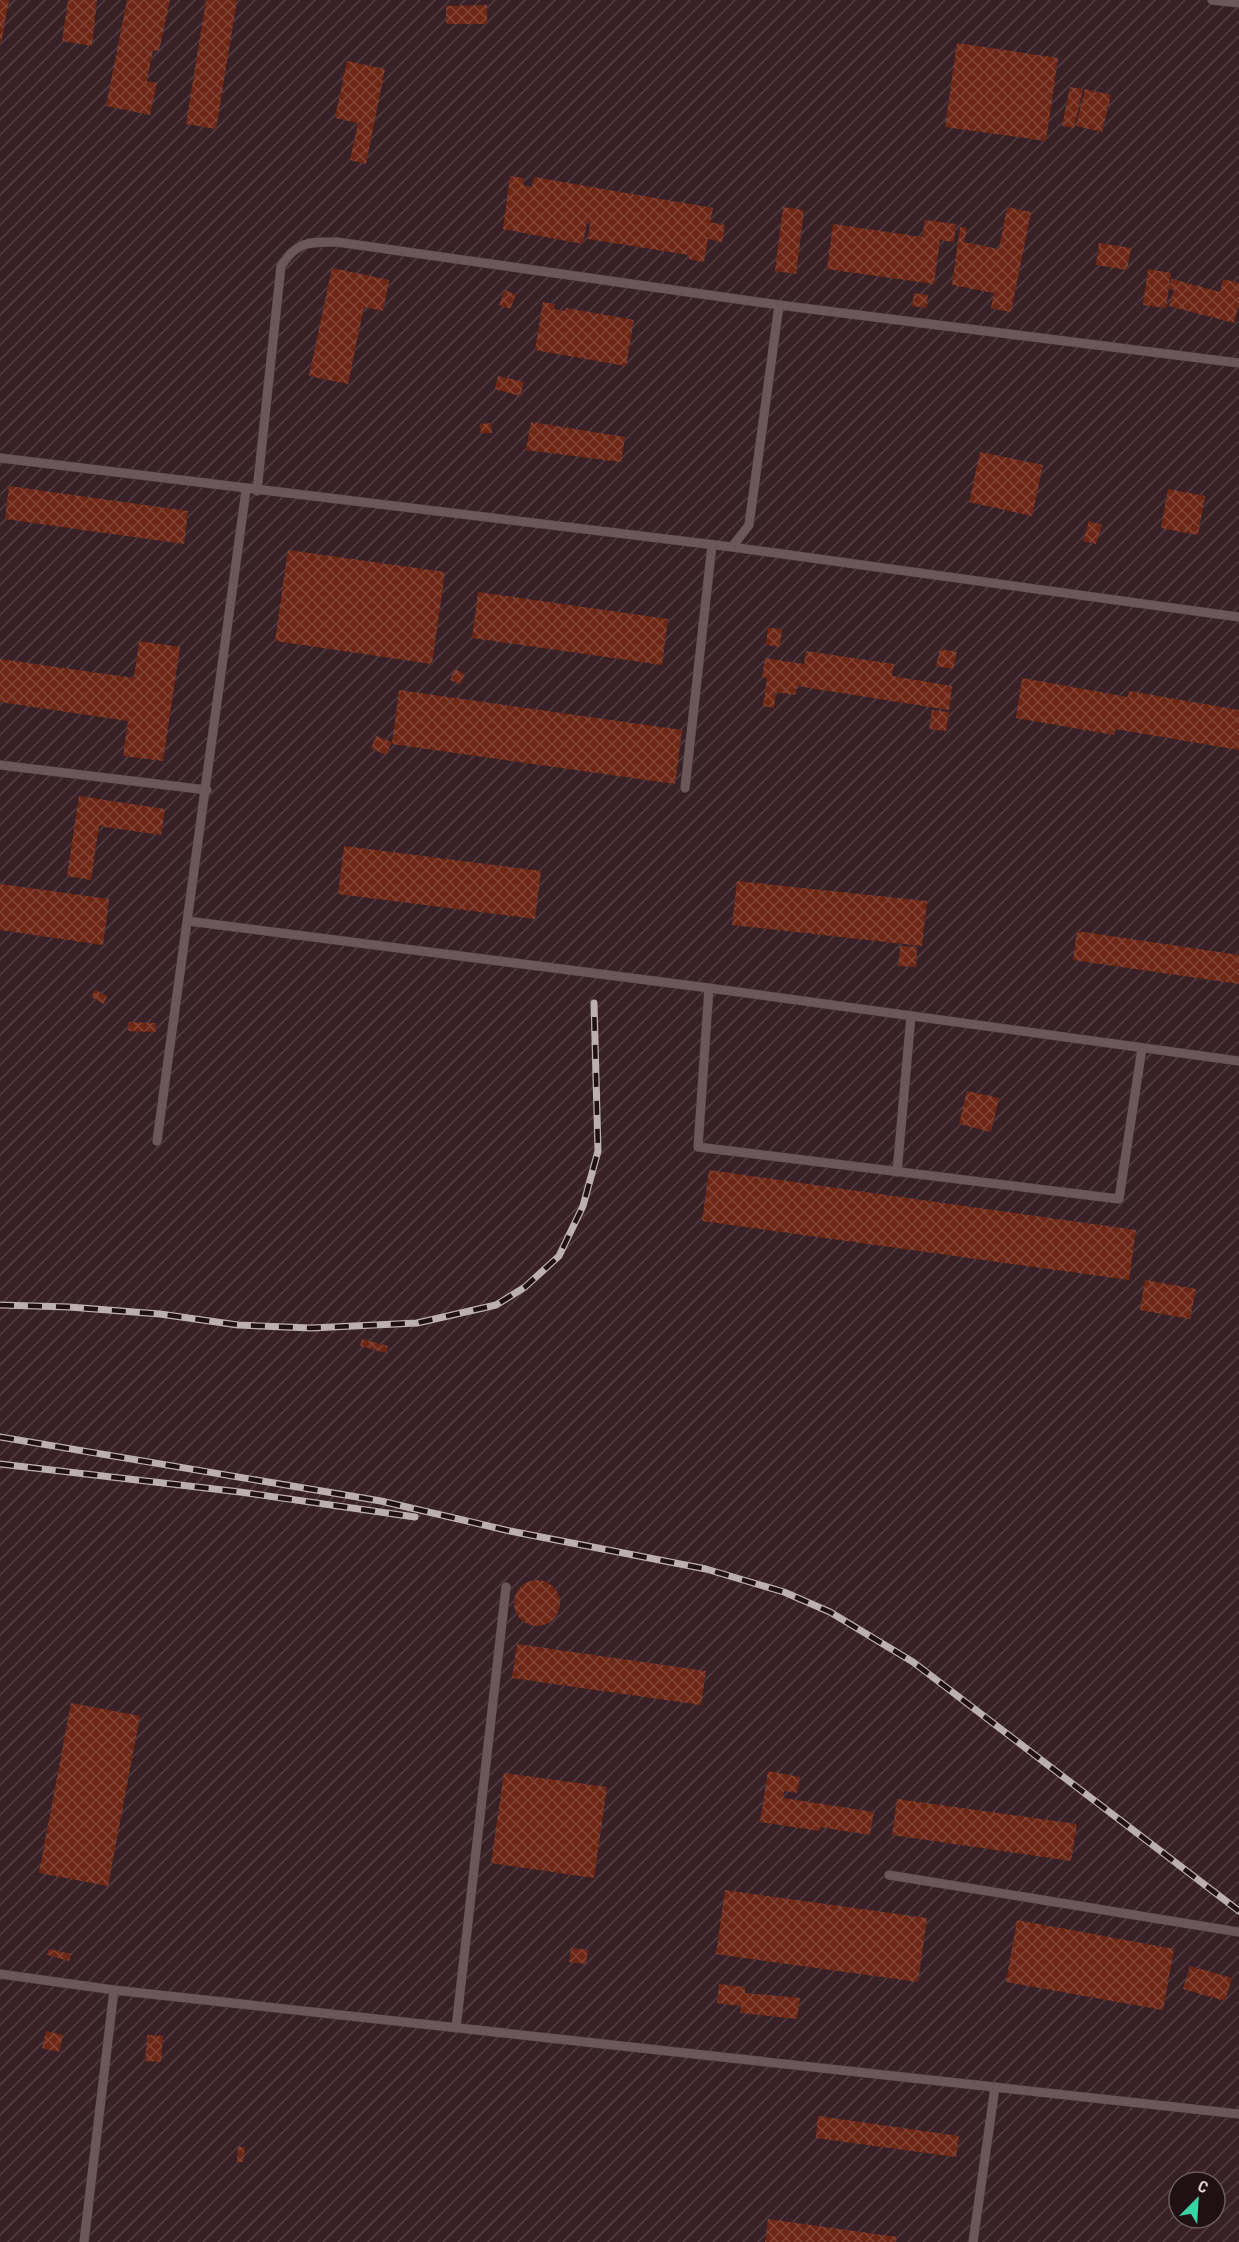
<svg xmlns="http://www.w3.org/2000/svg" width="1239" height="2242" viewBox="0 0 1239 2242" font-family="'Roboto Condensed',sans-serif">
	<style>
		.industrial { fill: url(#industrial-furrows); fill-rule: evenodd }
		.building { fill: url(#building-cross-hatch) }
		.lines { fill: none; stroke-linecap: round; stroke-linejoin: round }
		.service-casing { stroke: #413438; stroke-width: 10 }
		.service { stroke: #6b565b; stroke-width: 9 }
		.rail-casing { stroke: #bcafb2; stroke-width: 7 }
		.rail { stroke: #201014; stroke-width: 4.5; stroke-dasharray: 14; stroke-linecap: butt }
	</style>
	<defs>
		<pattern id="industrial-furrows" width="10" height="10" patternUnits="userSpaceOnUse" patternTransform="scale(1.5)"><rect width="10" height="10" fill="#372026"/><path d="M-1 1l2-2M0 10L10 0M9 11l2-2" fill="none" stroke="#533f44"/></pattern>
		<pattern id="building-cross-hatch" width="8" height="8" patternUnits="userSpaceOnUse" patternTransform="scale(1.5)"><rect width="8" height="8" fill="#6f2715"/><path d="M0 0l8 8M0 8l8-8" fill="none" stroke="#834536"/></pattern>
	</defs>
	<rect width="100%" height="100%" fill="#2a191d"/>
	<path class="industrial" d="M 0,0 L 1239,0 L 1239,2242 L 0,2242 ZM 1179,2182 L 1215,2182 L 1215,2218 L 1179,2218 Z"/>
	<g class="building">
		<polygon points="0,0 9,0 1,43 0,43"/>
		<polygon points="68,0 97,0 92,46 62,41"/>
		<polygon points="127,0 170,0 159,51 153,50 147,81 157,83 150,115 106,106"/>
		<polygon points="206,0 237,0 216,129 186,124"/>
		<polygon points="487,5 487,24 446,24 446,6"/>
		<polygon points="957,43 1058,58 1046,141 945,127"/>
		<polygon points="347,61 385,69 366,164 350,160 358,123 335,118"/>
		<polygon points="1070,87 1083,89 1074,128 1062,126"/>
		<polygon points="1085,89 1111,95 1102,132 1076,126"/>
		<polygon points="510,176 524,178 523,185 532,187 534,177 713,208 710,222 725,225 722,242 708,239 704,262 689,259 689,255 588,239 590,223 587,222 583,244 503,229"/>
		<polygon points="783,207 804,210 796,274 775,271"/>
		<polygon points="1007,207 1031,212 1011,312 991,308 994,293 952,285 960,227 967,228 964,242 999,249"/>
		<polygon points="925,220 956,224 954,242 940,240 934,284 827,269 833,224 922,237"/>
		<polygon points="1099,243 1131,248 1127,270 1096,265"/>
		<polygon points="332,268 389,280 383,311 364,307 348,384 309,376"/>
		<polygon points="1148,269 1171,273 1166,308 1143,305"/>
		<polygon points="1172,279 1220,292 1223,279 1239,283 1239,304 1234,323 1169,306 1174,290 1169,289"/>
		<polygon points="505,290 516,295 510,309 499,305"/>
		<polygon points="914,293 928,295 926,308 912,306"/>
		<polygon points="543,302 555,304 554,309 565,311 566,308 634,320 626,366 535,350"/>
		<polygon points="498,376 524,382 520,396 495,389"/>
		<polygon points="531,422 625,437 621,462 526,450"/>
		<polygon points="491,423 492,433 481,433 480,424"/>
		<polygon points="980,452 1043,465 1032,516 969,502"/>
		<polygon points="9,486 188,511 184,544 5,519"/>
		<polygon points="1168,489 1205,496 1198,535 1161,528"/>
		<polygon points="1089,521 1102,525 1096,544 1083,541"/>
		<polygon points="288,550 445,572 432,664 275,641"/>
		<polygon points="478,592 668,619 662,665 472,638"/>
		<polygon points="768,628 782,629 780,647 766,645"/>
		<polygon points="139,641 180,647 163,761 123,756 128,721 0,702 0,659 134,678"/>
		<polygon points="940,649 957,652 953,669 936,666"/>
		<polygon points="806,651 894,664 892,676 952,686 949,710 797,686 795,695 776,692 774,708 763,706 767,678 762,677 765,658 804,664"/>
		<polygon points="455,669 465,674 460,684 450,680"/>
		<polygon points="1022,678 1128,697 1129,691 1239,710 1239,750 1115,729 1114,735 1016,718"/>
		<polygon points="399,690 682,730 675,784 392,744"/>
		<polygon points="932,710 949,712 946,731 929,729"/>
		<polygon points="376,736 392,742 386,755 371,748"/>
		<polygon points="79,796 165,809 161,835 99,826 91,880 67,876"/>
		<polygon points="344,846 541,871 535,919 338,894"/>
		<polygon points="737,881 927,901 922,946 732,925"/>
		<polygon points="0,884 109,899 103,945 0,930"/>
		<polygon points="1077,931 1239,955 1239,984 1073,960"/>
		<polygon points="900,946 917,947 916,967 898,966"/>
		<polygon points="95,990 107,996 104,1004 91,997"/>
		<polygon points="129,1022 156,1023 156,1032 128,1031"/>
		<polygon points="967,1091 999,1098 991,1132 959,1124"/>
		<polygon points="709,1170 1136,1230 1129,1280 702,1221"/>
		<polygon points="1145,1280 1196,1289 1190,1319 1140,1310"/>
		<polygon points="362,1339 388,1346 386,1353 360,1346"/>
		<circle cx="537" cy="1603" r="23"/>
		<polygon points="517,1644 706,1671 701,1705 512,1678"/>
		<polygon points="71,1703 140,1716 108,1886 39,1873"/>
		<polygon points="768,1771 800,1777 797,1793 784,1791 783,1798 874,1812 870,1835 820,1827 819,1831 760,1822"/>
		<polygon points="504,1773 607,1787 594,1878 491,1863"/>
		<polygon points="897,1799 1077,1824 1071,1861 892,1835"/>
		<polygon points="725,1890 927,1918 918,1982 716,1954"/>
		<polygon points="1017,1920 1174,1949 1163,2010 1006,1982"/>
		<polygon points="571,1948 588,1950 586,1964 569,1962"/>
		<polygon points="49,1949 71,1954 69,1961 47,1955"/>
		<polygon points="1190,1966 1232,1978 1225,2001 1183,1989"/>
		<polygon points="719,1984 745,1987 745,1993 800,1998 797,2019 740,2013 741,2006 717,2003"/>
		<polygon points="46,2031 63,2035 59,2052 42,2048"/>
		<polygon points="147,2035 163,2036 161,2062 145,2061"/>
		<polygon points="818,2116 959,2136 956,2157 816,2138"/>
		<polygon points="238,2147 245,2147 243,2162 237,2162"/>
		<polygon points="768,2219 897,2237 896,2242 765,2242"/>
	</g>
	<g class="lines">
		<defs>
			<g id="service">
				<polyline points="1212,0 1239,3"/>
				<polyline points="0,458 732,547 1239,617"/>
				<path d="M 257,491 L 281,266 C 297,241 309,242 337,242 L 779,305 L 1239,363"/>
				<polyline points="732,547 749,525 779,305"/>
				<polyline points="0,765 207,790"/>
				<polyline points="685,788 712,545"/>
				<polyline points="188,921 709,988 1239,1061"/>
				<polyline points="709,988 698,1147 1119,1199 1142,1048"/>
				<polyline points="157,1141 246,490"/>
				<polyline points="897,1172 911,1016"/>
				<polyline points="889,1875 1239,1932"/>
				<polyline points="0,1974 114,1990 1239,2114"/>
				<polyline points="456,2028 506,1587"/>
				<polyline points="84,2242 114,1990"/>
				<polyline points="973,2242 995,2087"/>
			</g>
		</defs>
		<use href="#service" class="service-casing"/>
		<use href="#service" class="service"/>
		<defs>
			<g id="rail">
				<polyline points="0,1305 69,1307 160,1314 238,1325 311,1328 417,1323 496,1305 525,1287 559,1256 583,1206 598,1151 594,1003"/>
				<polyline points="0,1437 381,1501 510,1531 706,1569 784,1592 830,1612 913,1662 1239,1911"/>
				<polyline points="0,1464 240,1492 415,1517"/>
			</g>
		</defs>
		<use href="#rail" class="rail-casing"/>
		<use href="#rail" class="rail"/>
	</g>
	<g transform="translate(1197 2200) rotate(24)"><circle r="28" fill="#201014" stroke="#6a5c60" stroke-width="1.5"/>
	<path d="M0-4.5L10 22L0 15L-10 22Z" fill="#39d4a5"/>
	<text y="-9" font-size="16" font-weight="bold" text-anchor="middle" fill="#daced1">С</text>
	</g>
</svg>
